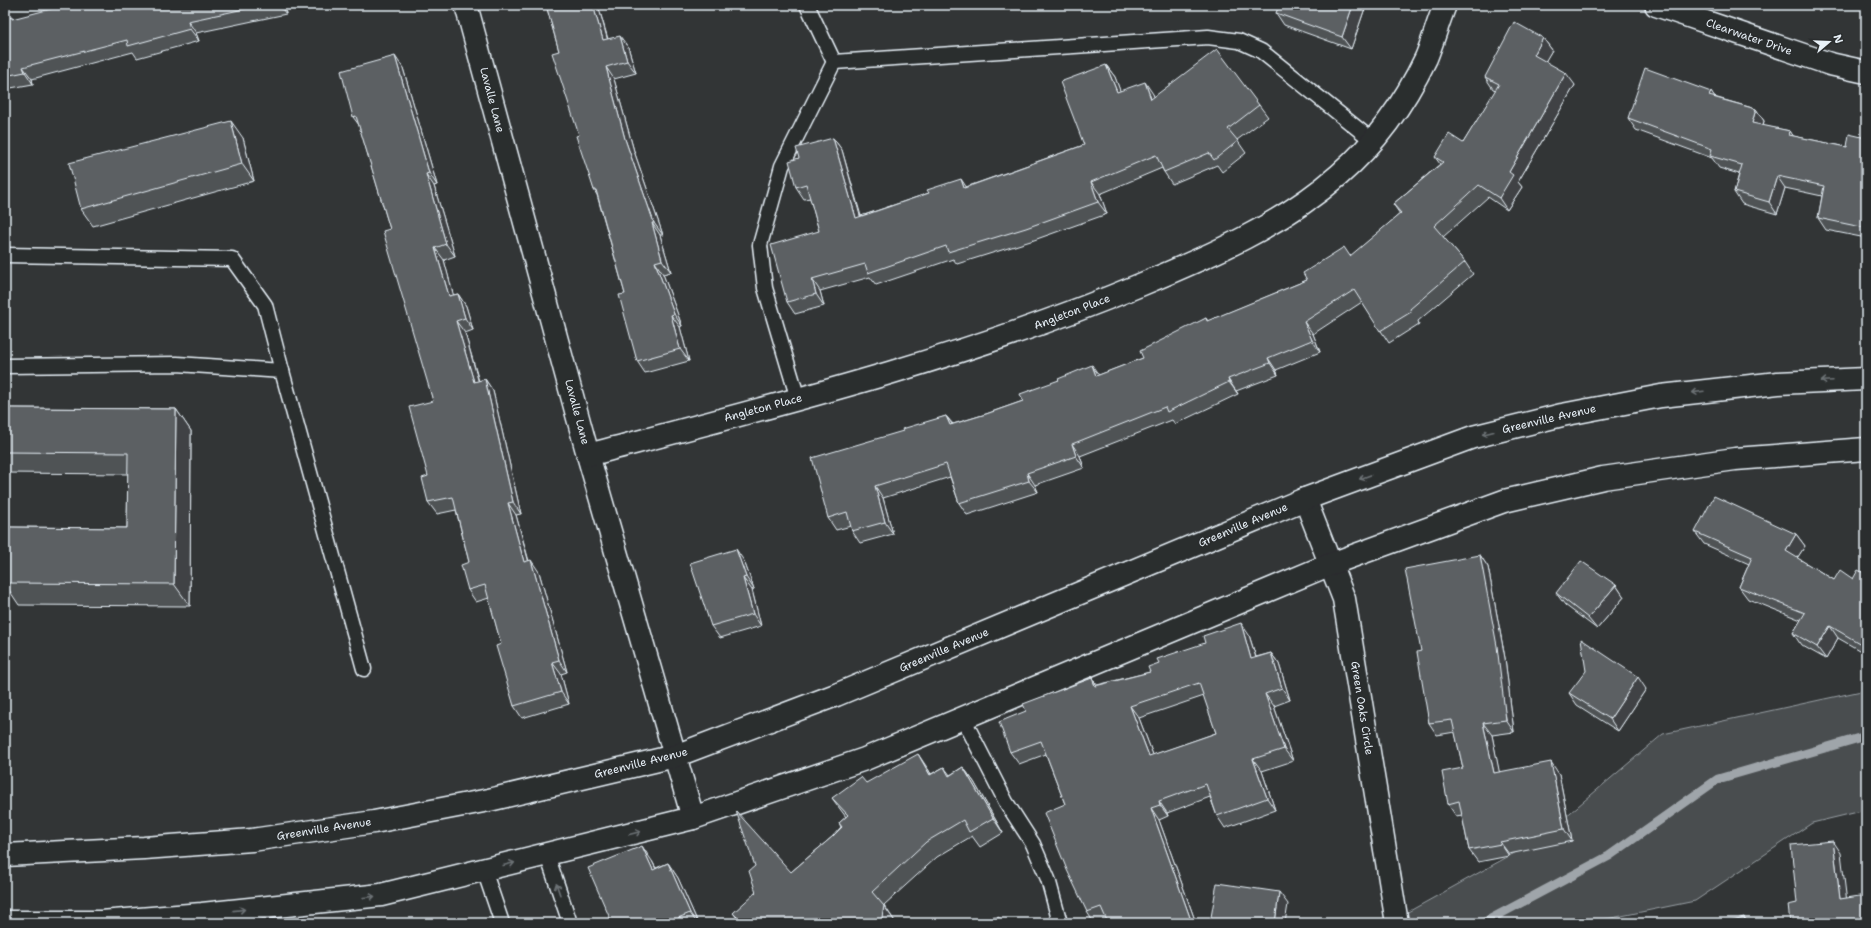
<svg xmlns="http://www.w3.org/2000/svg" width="1871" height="928" viewBox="0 0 1871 928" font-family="'Shantell Sans',sans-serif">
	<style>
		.green { fill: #494d4f; stroke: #989fa4 }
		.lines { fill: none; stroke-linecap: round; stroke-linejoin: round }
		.stream { stroke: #9fa5aa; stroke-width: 9 }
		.service-casing { stroke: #e8f1f8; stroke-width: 17 }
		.minor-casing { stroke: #e8f1f8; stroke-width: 25 }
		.secondary-casing { stroke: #e8f1f8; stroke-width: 25 }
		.service { stroke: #2a2d2e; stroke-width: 14 }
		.minor { stroke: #2a2d2e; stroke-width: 22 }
		.secondary { stroke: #2a2d2e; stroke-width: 22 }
		.wall { fill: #4f5355; stroke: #e8f1f8; fill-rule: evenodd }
		.shaded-wall { fill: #404345; stroke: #e8f1f8 }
		.building { fill: #5c6063; stroke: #e8f1f8; fill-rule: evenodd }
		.oneway { stroke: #6c7275 }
		.labels { text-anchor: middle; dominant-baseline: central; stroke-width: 3; stroke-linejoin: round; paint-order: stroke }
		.street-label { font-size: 11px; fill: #e8f1f8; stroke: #2a2d2e }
	</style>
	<rect width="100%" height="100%" fill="#323536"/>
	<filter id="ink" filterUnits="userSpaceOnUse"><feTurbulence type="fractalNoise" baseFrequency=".025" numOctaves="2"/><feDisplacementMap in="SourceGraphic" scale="8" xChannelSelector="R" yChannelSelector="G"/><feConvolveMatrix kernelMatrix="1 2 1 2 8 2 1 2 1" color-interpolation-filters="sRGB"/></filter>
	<g filter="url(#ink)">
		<polygon class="green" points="1866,690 1866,810 1812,823 1695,901 1587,923 1388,923 1538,840 1663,734"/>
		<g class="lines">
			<g class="stream">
				<polyline points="975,923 997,921 999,923"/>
				<polyline points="1483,923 1609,856 1718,779 1859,738 1866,738"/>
			</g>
			<defs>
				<g id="service">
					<polyline points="807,5 834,62 1208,37 1239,41 1261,51 1373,141"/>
					<polyline points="5,255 232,259 265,305 282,371"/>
					<polyline points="5,366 177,364 282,371 364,669"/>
					<polyline points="798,399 765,288 760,245 782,166 834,62"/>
					<polyline points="963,718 1006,802 1033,844 1048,879 1060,923"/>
					<polyline points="547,855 570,923"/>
					<polyline points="484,870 502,923"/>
				</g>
				<g id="minor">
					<polyline points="466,5 588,455 693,818"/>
					<polyline points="1656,5 1830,64 1866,72"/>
					<path d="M 588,455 C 774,406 963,359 1140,285 C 1210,256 1282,225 1339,175 C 1376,143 1405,102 1426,58 C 1433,41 1438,22 1445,5"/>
					<polyline points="1305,499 1344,599 1397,923"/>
				</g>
				<g id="secondary">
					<polyline points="5,855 144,848 252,840 374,822 489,800 675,756 836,695 1305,499 1473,437 1562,415 1661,396 1778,383 1866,379"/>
					<polyline points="5,922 101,922 202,914 381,895 693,818 865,759 1331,564 1504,501 1603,478 1735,459 1866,449"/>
				</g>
			</defs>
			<use href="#service" class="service-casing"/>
			<use href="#minor" class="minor-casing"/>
			<use href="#secondary" class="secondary-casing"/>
			<use href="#service" class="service"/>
			<use href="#minor" class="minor"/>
			<use href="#secondary" class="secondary"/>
		</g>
		<g class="wall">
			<polygon points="81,5 83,7 91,5 97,5 98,6 104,5 304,5 285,9 286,14 196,33 199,41 137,58 133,52 32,79 33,84 5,89 5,19 13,19"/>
			<polygon points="546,5 598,5 608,39 628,47 636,73 614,79 634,151 663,235 660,235 671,272 663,274 682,326 680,327 689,361 645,373 637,361 625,294 597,195 594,190 559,51"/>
			<polygon points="1227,5 1241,5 1238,10"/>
			<polygon points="1366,5 1351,49 1284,25 1276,13"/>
			<polygon points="1543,38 1552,50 1545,61 1575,85 1518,182 1522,187 1507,210 1488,197 1443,237 1465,262 1473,274 1418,321 1419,324 1389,343 1362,302 1313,334 1320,352 1276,370 1278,375 1236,391 1238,394 1175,424 1172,420 1080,456 1084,468 1035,485 1038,492 967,515 959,503 950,477 883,498 893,534 860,543 852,531 851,526 836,530 828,518 903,431 946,416 953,424 986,414 1023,401 1059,380 1099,375 1143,358 1206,318 1208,321 1307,280 1351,256 1400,214 1393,204 1440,164 1435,157 1463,143 1496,90 1493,89 1485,77"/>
			<polygon points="1106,65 1115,77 1120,91 1153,94 1154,97 1259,105 1268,117 1237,140 1246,153 1222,172 1217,165 1172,184 1164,172 1162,168 1100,194 1107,214 1034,240 957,264 953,259 876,285 870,277 820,291 824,306 795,314 787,302 819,231 810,198 804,199 796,187 799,158 833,138 842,150 861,216 929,193 966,187 1084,145"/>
			<polygon points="403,68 437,185 434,186 455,256 444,260 453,295 458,294 466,306 473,330 465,333 479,381 485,379 493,391 521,514 516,515 529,561 539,572 567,672 561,674 569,704 522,718 514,706 501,644 489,598 476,602 468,590 469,562 456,510 437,514 428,502 428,476 433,401 390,229 359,125 353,117"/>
			<polygon points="1711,92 1714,97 1756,109 1764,121 1763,126 1790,131 1793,136 1847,147 1866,138 1866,238 1826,230 1818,218 1822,196 1785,188 1777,214 1742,204 1734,192 1739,174 1719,168 1712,158 1636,130 1628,118"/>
			<polygon points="243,138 254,181 93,226 81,209"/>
			<polygon points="5,408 176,409 191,431 190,606 19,605 5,584 5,527 127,528 128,474 5,473"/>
			<polygon points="1695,532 1796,534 1805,546 1797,558 1834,580 1853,579 1866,574 1866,654 1838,638 1826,659 1801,645 1793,633 1801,620 1748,599 1739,587 1749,564 1704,544"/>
			<polygon points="1480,555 1488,567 1505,658 1514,732 1492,735 1499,772 1559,774 1572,841 1509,854 1509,856 1478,862 1469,850 1462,815 1456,816 1448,804 1463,768 1455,732 1437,735 1429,723 1421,651"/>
			<polygon points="744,561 754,589 752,590 761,626 720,638 711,626"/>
			<polygon points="1616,585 1624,597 1597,629 1565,605 1556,593"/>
			<path d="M 1249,635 L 1256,657 L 1271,653 L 1279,664 L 1290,700 L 1274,706 L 1293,761 L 1262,771 L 1275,810 L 1225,828 L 1217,816 L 1210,797 L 1167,813 L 1168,816 L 1159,820 L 1196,923 L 1108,923 L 1107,920 L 1098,923 L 1094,923 L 1087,912 L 1065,804 L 1046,754 L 1019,764 L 1010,752 L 1026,711 L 1092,678 L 1097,685 L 1150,672 ZM 1204,696 L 1216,733 L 1153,755 L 1139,718 Z"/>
			<polygon points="1646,689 1618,731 1577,705 1569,693"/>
			<polygon points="944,767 950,775 963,767 974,782 1003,833 980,847 972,836 937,857 884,905 894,920 894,923 741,923 733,913 791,872 832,837 841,827 839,823 846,817 843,813 832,798 866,783 928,769 931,774"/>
			<polygon points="652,861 656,868 668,863 678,878 698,923 612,923"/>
		</g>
		<g class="shaded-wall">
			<polygon points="279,5 282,5 285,9 286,14"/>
			<polygon points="593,5 598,5 611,52 603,40"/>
			<polygon points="1234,5 1241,5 1238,10"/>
			<polygon points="1353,5 1366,5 1351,49 1342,37"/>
			<polygon points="188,21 196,33 199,41 190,29"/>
			<polygon points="620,36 628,47 636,73 627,61"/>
			<polygon points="1543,38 1552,50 1542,67 1534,55"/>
			<polygon points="395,56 403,68 437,185 429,173"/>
			<polygon points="1106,65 1115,77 1125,104 1117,92"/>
			<polygon points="23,67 32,79 33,84 25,72"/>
			<polygon points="606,67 614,79 634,151 663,235 654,223 625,139"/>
			<polygon points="1566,73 1575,85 1518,182 1522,187 1507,210 1499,198 1509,172"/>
			<polygon points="1145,82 1153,94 1160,111 1151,99"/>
			<polygon points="1711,92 1719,104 1709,96"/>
			<polygon points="1756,109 1764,121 1760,135 1752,123"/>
			<polygon points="231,121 243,138 254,181 242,164"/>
			<polygon points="1790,131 1798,143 1789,135"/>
			<polygon points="833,138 842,150 864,230 856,218"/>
			<polygon points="426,174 434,186 455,256 446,244"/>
			<polygon points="1777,176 1785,188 1777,214 1769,202"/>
			<polygon points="961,179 969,191 964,188"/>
			<polygon points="1091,182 1100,194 1107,214 1098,202"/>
			<polygon points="652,223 660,235 671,272 662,260"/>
			<polygon points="435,248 444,260 457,308 449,296"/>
			<polygon points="655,262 663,274 682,326 674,314"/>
			<polygon points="812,279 820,291 824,306 816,294"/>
			<polygon points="458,294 466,306 473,330 465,318"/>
			<polygon points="671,315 680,327 689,361 680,349"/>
			<polygon points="456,321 465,333 482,394 474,382"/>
			<polygon points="1304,322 1313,334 1320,352 1312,340"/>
			<polygon points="1268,358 1276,370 1278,375 1270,363"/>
			<polygon points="1092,365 1100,377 1096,376"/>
			<polygon points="485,379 493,391 521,514 513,502"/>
			<polygon points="1228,379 1238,394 1229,382"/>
			<polygon points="176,409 191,431 190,606 174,584"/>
			<polygon points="946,416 955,428 950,425"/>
			<polygon points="1072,444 1080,456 1084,468 1076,456"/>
			<polygon points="1027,473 1035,485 1038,492 1029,481"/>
			<polygon points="875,486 883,498 893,534 885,522"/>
			<polygon points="508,503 516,515 532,574 524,562"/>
			<polygon points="1796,534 1805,546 1794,563 1786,551"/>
			<polygon points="736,549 744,561 754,589 746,577"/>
			<polygon points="1480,555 1488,567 1505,658 1514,732 1506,720"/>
			<polygon points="531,560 539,572 567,672 559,660"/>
			<polygon points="743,578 752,590 761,626 753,614"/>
			<polygon points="1616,585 1624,597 1597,629 1588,618"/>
			<polygon points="1241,623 1249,635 1260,671 1251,659"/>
			<polygon points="1830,626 1838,638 1826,659 1817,647"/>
			<polygon points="1866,635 1866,652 1861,644"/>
			<polygon points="1271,653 1279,664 1290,700 1282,688"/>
			<polygon points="552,662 561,674 569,704 561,692"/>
			<polygon points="1638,677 1646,689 1618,731 1610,719"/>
			<polygon points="1092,678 1100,690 1095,686"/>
			<polygon points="1265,694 1274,706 1293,761 1284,749"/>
			<polygon points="1130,706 1139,718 1158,768 1149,756"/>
			<polygon points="1483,723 1492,735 1502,785 1494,773"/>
			<polygon points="918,754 928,769 940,790 930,775"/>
			<polygon points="1253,759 1262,771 1275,810 1267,798"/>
			<polygon points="1551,762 1559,774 1572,841 1564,829"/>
			<polygon points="963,767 974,782 1003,833 993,818"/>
			<polygon points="1159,801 1167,813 1168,816 1160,805"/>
			<polygon points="1151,808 1159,820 1196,923 1192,923"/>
			<polygon points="1833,841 1841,853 1848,911 1840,899"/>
			<polygon points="1500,842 1509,854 1509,856 1501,844"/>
			<polygon points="642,846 652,861 663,884 653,870"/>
			<polygon points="668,863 678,878 698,923 697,923 690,913"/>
			<polygon points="1279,892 1288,904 1285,923 1275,923"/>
			<polygon points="884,906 894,920 894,923 881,923"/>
			<polygon points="1744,917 1749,923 1746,923"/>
		</g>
		<g class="building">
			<polygon points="66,5 80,5 80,8 91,5 97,5 97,7 104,5 263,5 188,21 190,29 128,46 127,40 23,67 25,72 5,76 5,19 12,17 12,19"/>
			<polygon points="546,5 593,5 603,40 620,36 627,61 606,67 625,139 654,223 652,223 662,260 655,262 674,314 671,315 680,349 637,361 619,295 625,294 596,190 594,190 576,136 579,135 552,53 559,51"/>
			<polygon points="1279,5 1353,5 1342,37 1276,13"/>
			<polygon points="1514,22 1543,38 1534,55 1566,73 1509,172 1513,175 1499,198 1479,185 1434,226 1465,262 1410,309 1411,312 1380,331 1354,290 1304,322 1312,340 1268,358 1270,363 1228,379 1229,382 1167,412 1165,407 1072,444 1076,456 1027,473 1029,481 959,503 946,464 875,486 885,522 852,531 847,512 828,518 812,458 903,431 902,429 946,416 950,425 986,414 1023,401 1020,394 1059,380 1058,379 1092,365 1096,376 1143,358 1140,351 1206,318 1207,321 1307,280 1303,273 1344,247 1350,256 1401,213 1393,204 1443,162 1435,157 1449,134 1463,143 1499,84 1485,77"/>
			<polygon points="1217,49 1259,105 1228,129 1238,141 1214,160 1209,153 1164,172 1156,155 1091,182 1098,202 1026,228 948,252 946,246 868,273 865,264 812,279 816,294 787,302 771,245 819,231 806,184 796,187 789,161 799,158 796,148 833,138 856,218 929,193 927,190 961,179 964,188 1084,145 1060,82 1106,65 1117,92 1145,82 1151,99"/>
			<polygon points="395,56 429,173 426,174 446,244 435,248 449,296 458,294 465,318 456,321 474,382 485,379 513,502 508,503 524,562 531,560 559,660 552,662 561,692 514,706 496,646 501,644 485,585 468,590 461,565 469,562 453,497 428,502 422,478 428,476 409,407 433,401 383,231 390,229 356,116 353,117 341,71"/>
			<polygon points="1645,68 1711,92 1709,96 1756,109 1752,123 1790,131 1789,135 1847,147 1849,134 1866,138 1866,228 1818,218 1824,186 1777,176 1769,202 1734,192 1742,165 1710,156 1712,149 1628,118"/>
			<polygon points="231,121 242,164 81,209 69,163"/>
			<polygon points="5,408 176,409 174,584 5,583 5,527 127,528 128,453 5,452"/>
			<polygon points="1714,496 1796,534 1786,551 1834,580 1840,570 1853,579 1858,570 1866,574 1866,635 1861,644 1830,626 1817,647 1793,633 1805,613 1739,587 1752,557 1695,532"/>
			<polygon points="736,549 746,577 743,578 753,614 711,626 690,563"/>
			<polygon points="1480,555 1497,646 1506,720 1483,723 1494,773 1551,762 1564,829 1500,842 1501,844 1469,850 1459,801 1448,804 1442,772 1463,768 1452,720 1429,723 1417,652 1421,651 1405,569"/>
			<polygon points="1581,561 1616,585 1588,618 1556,593"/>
			<path d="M 1241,623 L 1251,659 L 1271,653 L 1282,688 L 1265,694 L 1284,749 L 1253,759 L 1267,798 L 1217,816 L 1206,784 L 1159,801 L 1160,805 L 1151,808 L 1192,923 L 1108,923 L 1101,907 L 1087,912 L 1067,870 L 1044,813 L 1065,804 L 1041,741 L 1010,752 L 999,722 L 1026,711 L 1023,704 L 1092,678 L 1095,686 L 1150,672 L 1148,667 L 1159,663 L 1157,659 L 1205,643 L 1203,636 ZM 1199,683 L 1216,733 L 1149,756 L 1130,706 Z"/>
			<polygon points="1581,639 1638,677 1610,719 1569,693 1586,671"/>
			<polygon points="918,754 930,775 944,767 949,776 963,767 993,818 969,832 963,820 926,842 872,892 884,906 881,923 743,923 733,913 756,892 749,871 755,866 736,811 791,872 832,837 842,827 839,823 848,815 832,798 861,777 866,783"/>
			<polygon points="1833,841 1840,899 1866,895 1866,923 1790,923 1788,905 1797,903 1791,845"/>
			<polygon points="642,846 653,870 668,863 690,913 678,918 681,923 612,923 588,868"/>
			<polygon points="1217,883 1279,892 1275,923 1210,923"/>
			<polygon points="1744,917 1746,923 1721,923"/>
		</g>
		<defs><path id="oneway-shaft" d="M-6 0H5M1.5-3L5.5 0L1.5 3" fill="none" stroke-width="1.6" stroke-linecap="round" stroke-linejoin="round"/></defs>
		<g class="oneway">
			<use href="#oneway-shaft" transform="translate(1827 381) rotate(177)"/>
			<use href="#oneway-shaft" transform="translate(1698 392) rotate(173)"/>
			<use href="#oneway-shaft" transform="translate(1488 433) rotate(166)"/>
			<use href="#oneway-shaft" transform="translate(1365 477) rotate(160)"/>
			<use href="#oneway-shaft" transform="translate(635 833) rotate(-14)"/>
			<use href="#oneway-shaft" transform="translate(509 864) rotate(-14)"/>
			<use href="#oneway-shaft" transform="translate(558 889) rotate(-109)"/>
			<use href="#oneway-shaft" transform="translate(369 897) rotate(-6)"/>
			<use href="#oneway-shaft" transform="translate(239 910) rotate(-6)"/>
		</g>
	</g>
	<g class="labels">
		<g class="street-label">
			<text transform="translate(1749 37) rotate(19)">Clearwater Drive</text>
			<text transform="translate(492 100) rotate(75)">Lavalle Lane</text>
			<text transform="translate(1072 312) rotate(-21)">Angleton Place</text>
			<text transform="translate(763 408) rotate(-15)">Angleton Place</text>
			<text transform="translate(577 412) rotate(75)">Lavalle Lane</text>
			<text transform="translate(1549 419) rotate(-13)">Greenville Avenue</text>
			<text transform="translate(1243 525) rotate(-23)">Greenville Avenue</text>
			<text transform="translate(944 650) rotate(-23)">Greenville Avenue</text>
			<text transform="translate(1362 708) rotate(81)">Green Oaks Circle</text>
			<text transform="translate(641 763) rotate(-14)">Greenville Avenue</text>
			<text transform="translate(324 829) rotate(-9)">Greenville Avenue</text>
		</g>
	</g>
	<rect width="1871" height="928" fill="none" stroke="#2a2d2e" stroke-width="20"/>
	<rect x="10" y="10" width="1851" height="908" fill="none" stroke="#e8f1f8" stroke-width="1.5" filter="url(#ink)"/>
	<g transform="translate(1829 42) rotate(71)" stroke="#2a2d2e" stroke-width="3" paint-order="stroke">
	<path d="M0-3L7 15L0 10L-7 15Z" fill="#e8f1f8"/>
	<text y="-6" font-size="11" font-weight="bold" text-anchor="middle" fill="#e8f1f8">N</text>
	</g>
</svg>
